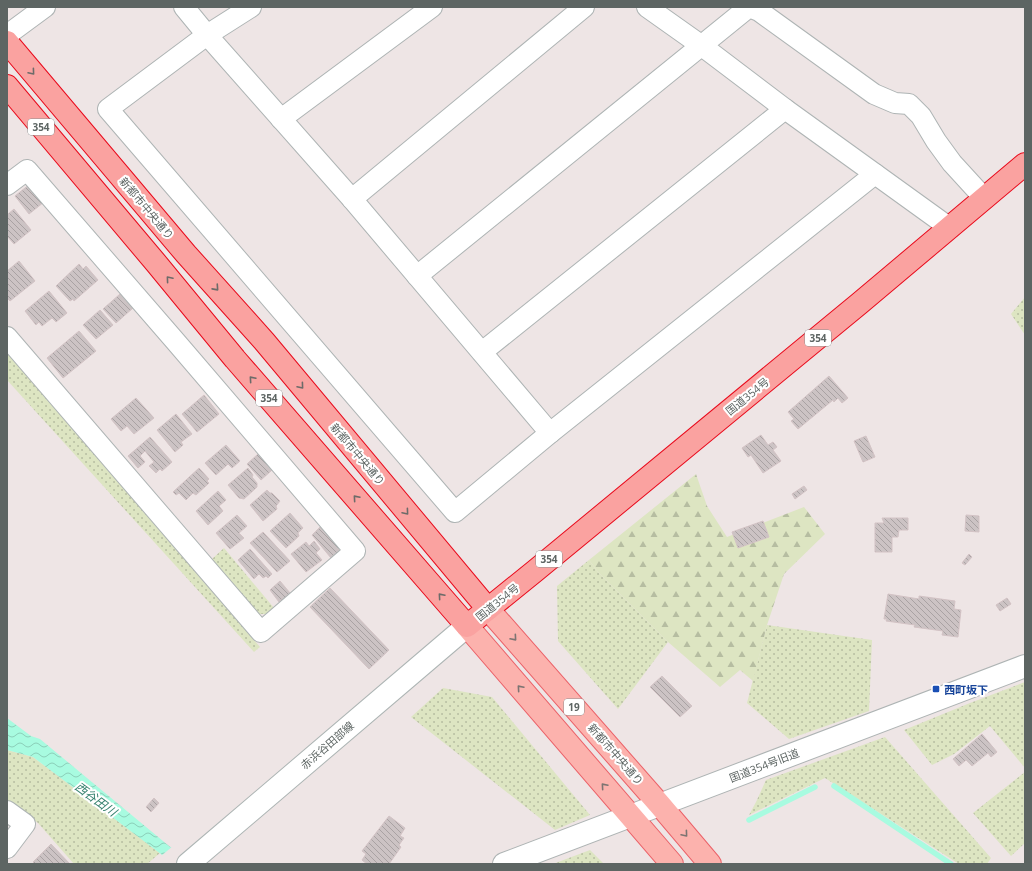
<svg xmlns="http://www.w3.org/2000/svg" width="1032" height="871" viewBox="0 0 1032 871" font-family="'Open Sans','Noto Sans JP',sans-serif">
	<style>
		.grass { fill: url(#grass-dots) }
		.forest { fill: url(#forest-firs) }
		.water { fill: url(#water-waves) }
		.pier { fill: #eee5e5 }
		.lines { fill: none; stroke-linecap: round; stroke-linejoin: round }
		.stream { stroke: #a8fbe0; stroke-width: 5.5 }
		.building { fill: url(#building-back-hatch); stroke: #d3c3c5 }
		.minor-casing { stroke: #aeb4b4; stroke-width: 22 }
		.tertiary-casing { stroke: #aeb4b4; stroke-width: 24 }
		.secondary-casing { stroke: #adb5b4; stroke-width: 24 }
		.primary-casing { stroke: #eb6168; stroke-width: 24 }
		.trunk-casing { stroke: #e90a1c; stroke-width: 24 }
		.minor { stroke: #fff; stroke-width: 20 }
		.tertiary { stroke: #fff; stroke-width: 22 }
		.secondary { stroke: #fff; stroke-width: 22 }
		.primary { stroke: #fcb2ad; stroke-width: 22 }
		.trunk { stroke: #faa2a0; stroke-width: 22 }
		.oneway { stroke: #6d6b69 }
		.oneway2 { stroke: #7d7472 }
		.transit-dot { fill: #1a4fb4; stroke: #fff; stroke-width: 1.5 }
		.labels { text-anchor: middle; dominant-baseline: central; stroke-width: 4; stroke-linejoin: round; paint-order: stroke }
		.shield { fill: #fff; stroke: #8e9392; stroke-width: 1 }
		.shield-label { font-size: 10px; font-weight: bold; fill: #5d6563 }
		.street-label { font-size: 11px; fill: #5d6563; stroke: #fff }
		.transit-label { font-size: 11px; font-weight: bold; fill: #164399; stroke: #fff; text-anchor: start }
		.water-label { font-size: 12px; font-style: italic; fill: #37826f; stroke: #fff }
	</style>
	<defs>
		<pattern id="grass-dots" width="8" height="8" patternUnits="userSpaceOnUse"><rect width="8" height="8" fill="#dde5c2"/><path d="M2 2h.1M6 6h.1" fill="none" stroke="#b6bda1" stroke-width="1.8" stroke-linecap="round"/></pattern>
		<pattern id="forest-firs" width="22" height="20" patternUnits="userSpaceOnUse"><rect width="22" height="20" fill="#dde5c2"/><path d="M5 1l3.5 6h-7zM16 11l3.5 6h-7z" fill="#b6bda1"/></pattern>
		<pattern id="water-waves" width="16" height="10" patternUnits="userSpaceOnUse"><rect width="16" height="10" fill="#a8fbe0"/><path d="M0 5q4-4 8 0t8 0" fill="none" stroke="#8ccfb9"/></pattern>
		<pattern id="building-back-hatch" width="6" height="6" patternUnits="userSpaceOnUse"><rect width="6" height="6" fill="#ccc3c4"/><path d="M-1 5l2 2M0 0l6 6M5-1l2 2" fill="none" stroke="#a9a2a3"/></pattern>
	</defs>
	<rect width="100%" height="100%" fill="#eee5e5"/>
	<g class="grass">
		<polygon points="1025,297 1025,335 1011,314"/>
		<polygon points="7,351 260,647 254,652 7,380"/>
		<polygon points="224,548 274,608 267,614 258,614 212,559"/>
		<polygon points="589,560 598,572 668,642 618,709 558,641 557,586"/>
		<polygon points="767,625 872,640 869,711 789,739 747,703"/>
		<polygon points="1025,682 1025,768 990,726 954,754 932,765 904,730 970,703"/>
		<polygon points="443,688 492,697 590,815 555,830 411,717"/>
		<polygon points="885,737 991,858 987,864 959,864 825,778 749,815 756,802 766,780"/>
		<polygon points="7,750 33,757 160,853 147,864 74,864 38,823 7,800"/>
		<polygon points="1025,772 1025,843 1011,856 973,813"/>
		<polygon points="590,850 604,864 553,864"/>
	</g>
	<polygon class="forest" points="696,474 707,506 727,537 804,507 825,534 784,574 767,625 753,681 740,670 720,687 668,642 598,572 589,560"/>
	<polygon class="water" points="7,718 31,736 40,739 169,846 195,864 174,864 33,757 7,750"/>
	<polygon class="pier" points="173,846 196,862 197,864 171,864 161,856"/>
	<g class="lines">
		<g class="stream">
			<polyline points="834,786 951,864"/>
			<polyline points="749,820 815,787"/>
		</g>
	</g>
	<g class="building">
		<polygon points="30,184 44,202 29,214 15,196"/>
		<polygon points="14,209 31,230 14,244 7,236 7,215"/>
		<polygon points="19,261 35,281 10,301 7,298 7,271"/>
		<polygon points="79,264 83,269 86,266 98,280 74,301 73,299 70,301 56,286"/>
		<polygon points="49,291 67,313 56,322 52,318 42,326 39,322 36,325 25,311"/>
		<polygon points="120,294 133,308 116,323 103,309"/>
		<polygon points="100,310 113,325 96,339 83,325"/>
		<polygon points="79,331 96,351 63,378 47,358"/>
		<polygon points="829,376 848,398 842,403 838,398 834,402 833,400 798,429 791,421 794,419 788,412"/>
		<polygon points="204,395 219,414 197,432 182,414"/>
		<polygon points="136,398 154,418 134,434 127,426 121,431 111,419"/>
		<polygon points="176,414 192,434 181,442 183,445 175,452 157,430"/>
		<polygon points="761,435 768,445 773,442 777,447 773,450 781,461 763,473 751,455 748,457 742,448"/>
		<polygon points="866,436 875,457 863,462 854,441"/>
		<polygon points="150,437 172,462 162,471 160,469 156,473 149,466 154,462 145,451 140,456 145,462 138,468 128,456"/>
		<polygon points="226,445 240,461 232,468 228,464 216,475 205,463"/>
		<polygon points="258,454 272,470 261,480 247,464"/>
		<polygon points="199,468 209,479 207,481 209,483 196,495 193,493 186,500 179,493 176,495 173,492"/>
		<polygon points="248,468 253,475 252,477 257,483 257,487 244,499 239,498 228,485"/>
		<polygon points="804,486 807,490 795,499 792,494"/>
		<polygon points="267,490 270,493 272,493 280,501 276,506 277,509 263,521 250,505"/>
		<polygon points="218,491 226,500 219,506 223,511 208,525 196,511"/>
		<polygon points="290,513 303,528 298,533 299,536 286,548 270,531"/>
		<polygon points="237,515 247,526 239,533 244,538 230,549 216,533"/>
		<polygon points="966,515 979,516 979,532 965,531"/>
		<polygon points="882,518 908,518 908,530 899,530 898,537 892,537 892,552 875,552 875,523 884,523"/>
		<polygon points="763,521 769,537 738,548 732,532"/>
		<polygon points="320,527 339,547 339,552 331,558 312,535"/>
		<polygon points="263,532 290,561 277,572 250,543"/>
		<polygon points="314,541 320,549 316,553 322,560 306,572 291,554 306,542 309,546"/>
		<polygon points="250,549 272,574 268,578 266,576 263,578 259,574 254,579 238,560"/>
		<polygon points="969,554 972,557 965,565 962,563"/>
		<polygon points="280,581 290,593 279,602 270,590"/>
		<polygon points="330,588 389,650 369,669 310,607"/>
		<polygon points="888,594 919,599 919,596 955,601 954,609 961,610 958,637 942,635 943,631 914,627 915,625 886,621 887,619 884,619"/>
		<polygon points="1007,598 1011,604 1000,611 996,605"/>
		<polygon points="662,676 692,706 680,717 650,687"/>
		<polygon points="982,734 997,752 991,757 988,753 972,766 966,760 959,766 953,759"/>
		<polygon points="154,798 159,803 151,812 146,807"/>
		<polygon points="389,816 405,828 400,836 404,838 399,845 401,847 389,864 367,864 362,860 366,854 362,851"/>
		<polygon points="51,844 70,864 33,864 34,863 33,862"/>
	</g>
	<g class="lines">
		<defs>
			<g id="minor">
				<polyline points="184,7 207,35 352,199 550,433"/>
				<polyline points="251,7 207,35 108,109 455,512 550,433 875,174"/>
				<polyline points="647,7 702,46 785,109 950,228"/>
				<polyline points="7,35 45,7"/>
				<polyline points="281,119 432,7"/>
				<polyline points="7,185 27,170 176,342 355,551 261,632 7,337"/>
				<polyline points="352,199 584,7"/>
				<polyline points="417,276 749,7 759,11 874,94 895,103 909,104 921,116 936,141 952,163 984,198"/>
				<polyline points="482,352 785,109"/>
				<polyline points="7,811 25,824 7,848"/>
			</g>
			<polyline id="tertiary" points="504,864 1025,666"/>
			<polyline id="secondary" points="188,864 467,626"/>
			<g id="primary">
				<polyline points="488,609 660,805 710,864"/>
				<polyline points="467,626 672,864"/>
			</g>
			<g id="trunk">
				<polyline points="7,42 186,254 264,341 488,609"/>
				<polyline points="7,86 156,263 235,359 467,626 535,571 860,303 1025,164"/>
			</g>
		</defs>
		<use href="#minor" class="minor-casing"/>
		<use href="#tertiary" class="tertiary-casing"/>
		<use href="#secondary" class="secondary-casing"/>
		<use href="#primary" class="primary-casing"/>
		<use href="#trunk" class="trunk-casing"/>
		<use href="#minor" class="minor"/>
		<use href="#tertiary" class="tertiary"/>
		<use href="#secondary" class="secondary"/>
		<use href="#primary" class="primary"/>
		<use href="#trunk" class="trunk"/>
	</g>
	<defs><path id="oneway-chevron" d="M-2-3.5L2.5 0L-2 3.5" fill="none" stroke-width="1.6" stroke-linecap="round" stroke-linejoin="round"/></defs>
	<g class="oneway">
		<use href="#oneway-chevron" transform="translate(32 72) rotate(50)"/>
		<use href="#oneway-chevron" transform="translate(169 279) rotate(-130)"/>
		<use href="#oneway-chevron" transform="translate(216 288) rotate(48)"/>
		<use href="#oneway-chevron" transform="translate(252 379) rotate(-131)"/>
		<use href="#oneway-chevron" transform="translate(301 386) rotate(50)"/>
		<use href="#oneway-chevron" transform="translate(356 498) rotate(-131)"/>
		<use href="#oneway-chevron" transform="translate(406 512) rotate(50)"/>
		<use href="#oneway-chevron" transform="translate(441 596) rotate(-131)"/>
	</g>
	<g class="oneway2">
		<use href="#oneway-chevron" transform="translate(514 638) rotate(49)"/>
		<use href="#oneway-chevron" transform="translate(520 688) rotate(-131)"/>
		<use href="#oneway-chevron" transform="translate(604 786) rotate(-131)"/>
		<use href="#oneway-chevron" transform="translate(685 834) rotate(50)"/>
	</g>
	<rect class="transit-dot" x="932" y="685" width="8" height="8" rx="2"/>
	<g class="labels">
		<g class="shield">
			<rect x="28" y="119" width="26" height="16" rx="3"/>
			<rect x="805" y="330" width="26" height="16" rx="3"/>
			<rect x="256" y="390" width="26" height="16" rx="3"/>
			<rect x="536" y="551" width="26" height="16" rx="3"/>
			<rect x="564" y="699" width="20" height="16" rx="3"/>
		</g>
		<g class="shield-label">
			<text x="41" y="127">354</text>
			<text x="818" y="338">354</text>
			<text x="269" y="398">354</text>
			<text x="549" y="559">354</text>
			<text x="574" y="707">19</text>
		</g>
		<g class="street-label">
			<text transform="translate(147 208) rotate(50)">新都市中央通り</text>
			<text transform="translate(747 396) rotate(-39)">国道354号</text>
			<text transform="translate(358 454) rotate(50)">新都市中央通り</text>
			<text transform="translate(497 602) rotate(-39)">国道354号</text>
			<text transform="translate(327 745) rotate(-41)">赤浜谷田部線</text>
			<text transform="translate(616 754) rotate(49)">新都市中央通り</text>
			<text transform="translate(764 765) rotate(-21)">国道354号旧道</text>
		</g>
		<g class="transit-label">
			<text x="944" y="689">西町坂下</text>
		</g>
		<g class="water-label">
			<text transform="translate(96 799) rotate(36)">西谷田川</text>
		</g>
	</g>
	<rect width="1032" height="871" fill="none" stroke="#5d6563" stroke-width="16"/>
</svg>
